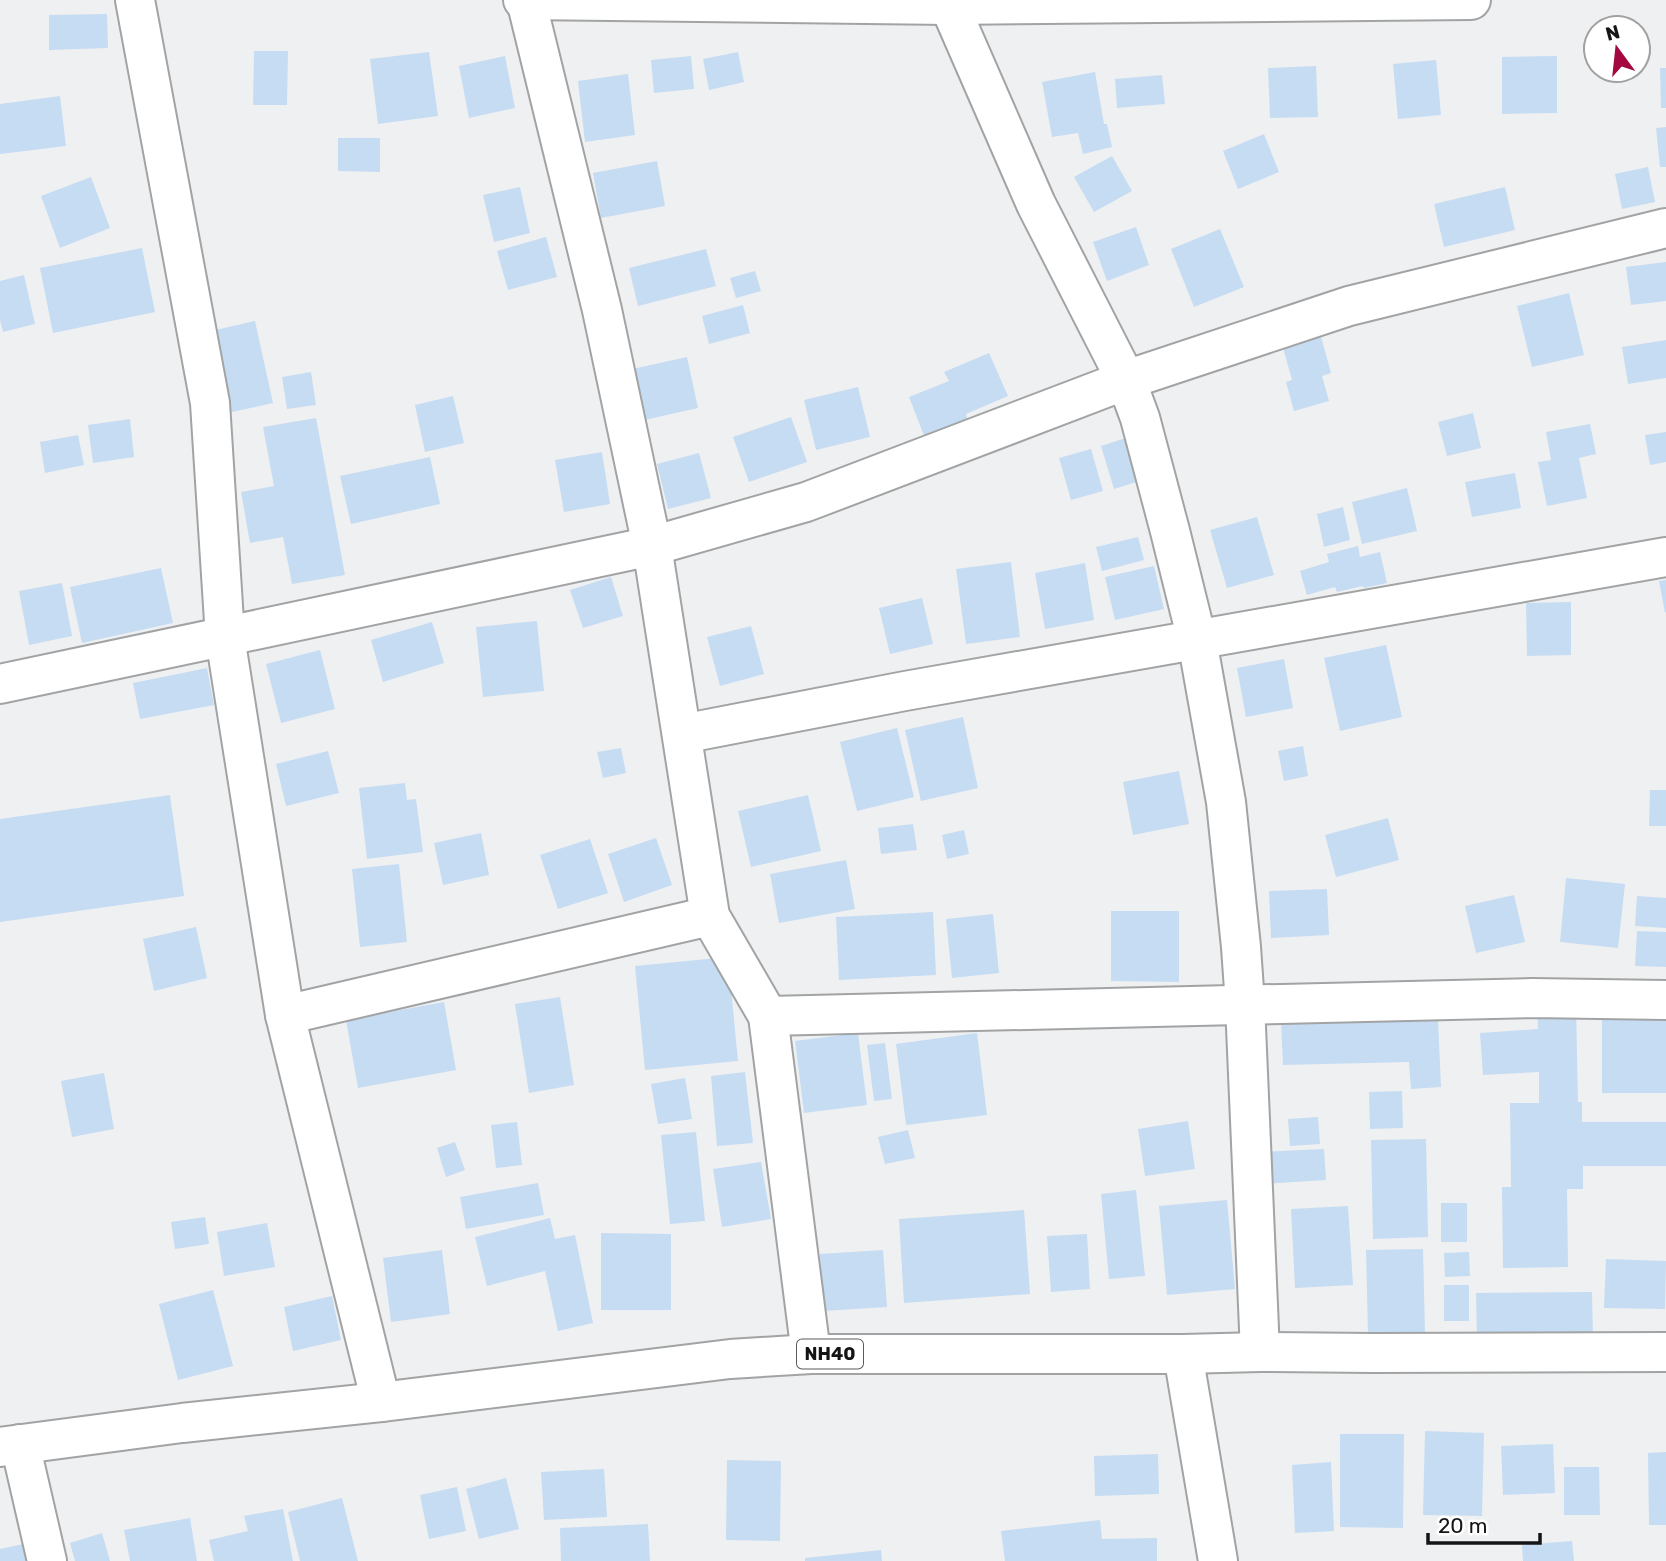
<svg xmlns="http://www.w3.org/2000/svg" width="1666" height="1561" viewBox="0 0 1666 1561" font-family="Rubik,sans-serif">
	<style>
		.building { fill: #c6dcf3 }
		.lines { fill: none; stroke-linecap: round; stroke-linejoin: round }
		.minor-casing { stroke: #a2a3a4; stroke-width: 42 }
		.highway-casing { stroke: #a2a3a4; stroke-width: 42 }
		.minor { stroke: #fff; stroke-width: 38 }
		.highway { stroke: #fff; stroke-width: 38 }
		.labels { text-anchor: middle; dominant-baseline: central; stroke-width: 6; stroke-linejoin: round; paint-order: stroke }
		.shield { fill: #fff; stroke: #5b5b5b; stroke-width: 2 }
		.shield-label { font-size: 18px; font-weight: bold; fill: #151515 }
	</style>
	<rect width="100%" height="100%" fill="#eff0f1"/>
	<g class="building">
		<polygon points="107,14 108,48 49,50 49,15"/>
		<polygon points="254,51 288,51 287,105 253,105"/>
		<polygon points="429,52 438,116 378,124 370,59"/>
		<polygon points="738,52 744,82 709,90 703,59"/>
		<polygon points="505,56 515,108 469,118 459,66"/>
		<polygon points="691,56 694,89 654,93 651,60"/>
		<polygon points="1557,56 1557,113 1502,114 1502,57"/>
		<polygon points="1436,60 1441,115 1398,119 1393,64"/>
		<polygon points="1316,66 1318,117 1270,118 1268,68"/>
		<polygon points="1660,68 1666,68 1666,108 1661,108"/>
		<polygon points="1095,72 1104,124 1107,124 1112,147 1083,154 1078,133 1052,137 1042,82"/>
		<polygon points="628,74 635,135 585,142 578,81"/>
		<polygon points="1162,75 1165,104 1117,108 1115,79"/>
		<polygon points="60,96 66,146 0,154 0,104"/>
		<polygon points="1666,127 1666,167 1660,167 1656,128"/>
		<polygon points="1264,134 1279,172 1238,189 1223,151"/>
		<polygon points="338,138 380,138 380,172 338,171"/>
		<polygon points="1112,156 1132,191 1094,212 1074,177"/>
		<polygon points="657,161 665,206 601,218 593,173"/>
		<polygon points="1648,167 1655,202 1622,209 1615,174"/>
		<polygon points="91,177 110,228 60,248 41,196"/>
		<polygon points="520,187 530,233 494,242 483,195"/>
		<polygon points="1505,187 1515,230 1444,247 1434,204"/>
		<polygon points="1136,227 1149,265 1107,281 1093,242"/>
		<polygon points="1220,229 1244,287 1194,307 1171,249"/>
		<polygon points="546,237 557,277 508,290 497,251"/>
		<polygon points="142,248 155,312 53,333 40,268"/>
		<polygon points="706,249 716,286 638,306 629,268"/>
		<polygon points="1666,262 1666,301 1631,305 1626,267"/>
		<polygon points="755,271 761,291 736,298 730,278"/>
		<polygon points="24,275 35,324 3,332 0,320 0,281"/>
		<polygon points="1569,293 1584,355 1532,367 1517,306"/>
		<polygon points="743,305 750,333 709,344 702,316"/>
		<polygon points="255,321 273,403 219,415 202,333"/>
		<polygon points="1320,333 1331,373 1322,376 1329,401 1294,411 1286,382 1292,380 1282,344"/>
		<polygon points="1666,340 1666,378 1628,384 1622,347"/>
		<polygon points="989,353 1008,396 966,414 968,421 925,438 909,397 949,381 944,372"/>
		<polygon points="687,357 698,408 640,421 628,370"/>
		<polygon points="311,372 316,405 287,409 282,377"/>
		<polygon points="858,387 870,437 816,450 804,400"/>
		<polygon points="453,396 464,443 425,452 415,405"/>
		<polygon points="1473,413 1481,448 1447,456 1438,422"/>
		<polygon points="791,417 807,462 749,482 733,437"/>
		<polygon points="316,418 345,575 292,584 283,537 250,543 241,492 274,486 263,427"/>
		<polygon points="130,419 134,457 93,463 88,425"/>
		<polygon points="1590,424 1596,454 1579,458 1587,498 1547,506 1538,462 1551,460 1546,432"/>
		<polygon points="1666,432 1666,462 1650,465 1645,435"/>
		<polygon points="78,435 84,465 45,473 40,442"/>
		<polygon points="1132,436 1146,479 1114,489 1101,446"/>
		<polygon points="1091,449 1103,491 1071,500 1059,458"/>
		<polygon points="602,452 610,504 564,512 555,460"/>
		<polygon points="699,453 711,498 668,509 657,464"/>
		<polygon points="430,457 440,504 351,524 340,476"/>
		<polygon points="1515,473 1521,508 1472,517 1465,482"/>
		<polygon points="1407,488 1417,531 1362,544 1352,502"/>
		<polygon points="1343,507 1350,540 1324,547 1317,514"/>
		<polygon points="1257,517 1274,575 1227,588 1210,530"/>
		<polygon points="1138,537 1144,560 1102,571 1096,547"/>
		<polygon points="1358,546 1360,557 1380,552 1387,583 1364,588 1363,586 1337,592 1335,587 1307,595 1300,571 1329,562 1327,554"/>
		<polygon points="1011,562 1020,637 966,644 956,569"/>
		<polygon points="1085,563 1094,620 1045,629 1035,573"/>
		<polygon points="1154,566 1164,609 1115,620 1105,577"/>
		<polygon points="161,568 173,623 82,643 70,587"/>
		<polygon points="611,577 623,616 583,628 570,590"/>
		<polygon points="1666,580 1666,612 1665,613 1659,581"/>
		<polygon points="62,583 72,636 29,645 19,591"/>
		<polygon points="922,598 933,644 890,654 879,608"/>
		<polygon points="1571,602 1571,655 1527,656 1526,603"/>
		<polygon points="537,621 544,691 483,697 476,627"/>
		<polygon points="432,622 444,663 383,682 371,640"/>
		<polygon points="751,626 764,674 720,686 707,637"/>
		<polygon points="1386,645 1402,717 1340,731 1324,658"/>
		<polygon points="320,650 335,709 281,723 266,664"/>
		<polygon points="1284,659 1293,708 1246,717 1237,668"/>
		<polygon points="207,668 214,705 140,719 133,683"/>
		<polygon points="963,717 978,788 921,801 905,730"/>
		<polygon points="897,728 914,797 857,811 840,742"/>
		<polygon points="1303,746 1308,776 1284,781 1278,751"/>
		<polygon points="621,748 626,773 603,778 597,752"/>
		<polygon points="328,751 339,793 286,806 276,764"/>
		<polygon points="1179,771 1189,824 1133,835 1123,782"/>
		<polygon points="405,783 407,800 416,799 423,852 367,859 359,788"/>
		<polygon points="1650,790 1666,790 1666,826 1649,826"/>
		<polygon points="170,795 184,896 0,922 0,819"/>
		<polygon points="808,795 821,851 751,867 738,811"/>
		<polygon points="1388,818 1399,860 1336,877 1325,835"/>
		<polygon points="913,824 917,850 881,854 878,828"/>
		<polygon points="964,830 969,854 947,859 942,835"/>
		<polygon points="481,833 489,875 443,885 434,843"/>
		<polygon points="656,838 672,885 624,902 608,854"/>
		<polygon points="590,839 608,893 558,909 540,855"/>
		<polygon points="846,860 855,909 779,923 770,874"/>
		<polygon points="399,864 407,942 360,947 352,869"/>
		<polygon points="1566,878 1625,884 1618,948 1560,942"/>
		<polygon points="1327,889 1329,935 1271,938 1269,891"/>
		<polygon points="1514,895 1525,942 1476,953 1465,906"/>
		<polygon points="1637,896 1666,898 1666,928 1635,926"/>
		<polygon points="1111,911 1179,911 1179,982 1111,981"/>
		<polygon points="933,912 936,975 839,980 836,917"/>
		<polygon points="993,914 999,973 952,978 946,919"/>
		<polygon points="196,927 207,978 154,991 143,939"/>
		<polygon points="1637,931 1666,932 1666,967 1635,966"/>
		<polygon points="728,957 738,1061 645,1070 635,966"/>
		<polygon points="560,997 574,1085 529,1093 515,1004"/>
		<polygon points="444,1002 456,1070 358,1088 346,1020"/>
		<polygon points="1576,1004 1578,1102 1582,1102 1582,1122 1666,1122 1666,1166 1583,1166 1583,1189 1567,1189 1568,1267 1503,1268 1502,1187 1511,1187 1510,1103 1539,1103 1539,1072 1483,1075 1480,1033 1538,1029 1537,1005"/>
		<polygon points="1666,1008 1666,1093 1602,1093 1602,1009"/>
		<polygon points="1415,1017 1415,1021 1438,1020 1441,1087 1411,1089 1409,1062 1283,1065 1281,1022"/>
		<polygon points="858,1033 867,1105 804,1113 795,1041"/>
		<polygon points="977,1033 987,1115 906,1125 896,1044"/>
		<polygon points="885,1043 892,1099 874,1101 867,1045"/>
		<polygon points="745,1072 753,1143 717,1146 711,1076"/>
		<polygon points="104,1073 114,1129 72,1137 61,1081"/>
		<polygon points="685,1078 692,1119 658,1124 651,1084"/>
		<polygon points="1402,1091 1403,1128 1370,1129 1369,1092"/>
		<polygon points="1318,1117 1320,1144 1290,1146 1288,1119"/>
		<polygon points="1188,1121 1195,1169 1145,1176 1138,1129"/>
		<polygon points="517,1122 522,1165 496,1168 491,1125"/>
		<polygon points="908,1130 915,1158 885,1164 878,1137"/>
		<polygon points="696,1132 705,1221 670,1224 661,1135"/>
		<polygon points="1426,1139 1428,1237 1373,1239 1371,1140"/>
		<polygon points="455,1142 465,1170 446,1177 437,1148"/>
		<polygon points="1324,1149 1326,1180 1263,1184 1261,1152"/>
		<polygon points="761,1162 771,1219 722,1227 713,1169"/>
		<polygon points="538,1183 544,1215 466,1229 460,1197"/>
		<polygon points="1136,1190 1145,1276 1109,1279 1101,1194"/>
		<polygon points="1227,1200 1235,1289 1167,1295 1159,1206"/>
		<rect x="1441" y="1203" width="26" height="39"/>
		<polygon points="1348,1206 1353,1285 1295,1288 1291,1209"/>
		<polygon points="1024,1210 1030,1294 904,1303 899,1219"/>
		<polygon points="205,1217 209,1244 175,1249 171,1222"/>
		<polygon points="550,1218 555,1239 575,1235 593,1323 558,1331 545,1271 487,1286 475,1237"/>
		<polygon points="267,1223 275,1267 224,1276 217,1232"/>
		<polygon points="601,1233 671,1234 671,1310 601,1310"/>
		<polygon points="1087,1234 1090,1289 1051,1292 1047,1236"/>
		<polygon points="1423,1249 1425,1333 1368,1334 1366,1250"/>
		<polygon points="442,1250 450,1314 391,1322 383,1258"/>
		<polygon points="883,1250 887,1307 823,1311 820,1254"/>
		<polygon points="1469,1252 1470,1276 1445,1277 1444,1253"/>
		<polygon points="1606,1259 1666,1261 1665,1309 1604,1308"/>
		<rect x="1444" y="1285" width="25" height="36"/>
		<polygon points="213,1290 233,1366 178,1380 159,1304"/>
		<polygon points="1592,1292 1593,1338 1477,1339 1476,1293"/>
		<polygon points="332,1296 341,1340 293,1351 284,1307"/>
		<polygon points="1425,1431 1484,1433 1482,1516 1423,1515"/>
		<polygon points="1340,1434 1404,1434 1403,1528 1340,1527"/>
		<polygon points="1553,1444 1555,1493 1503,1495 1501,1446"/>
		<polygon points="1666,1452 1666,1525 1649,1525 1648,1453"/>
		<polygon points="1158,1454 1159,1494 1095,1496 1094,1456"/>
		<polygon points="727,1460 781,1461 780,1541 726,1540"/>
		<polygon points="1331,1462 1334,1531 1295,1533 1292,1465"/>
		<polygon points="1564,1467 1599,1467 1600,1515 1564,1515"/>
		<polygon points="604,1469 607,1517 544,1520 541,1472"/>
		<polygon points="506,1478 519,1529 479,1539 466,1489"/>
		<polygon points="457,1487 466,1531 429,1539 420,1495"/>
		<polygon points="342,1498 358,1561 300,1561 288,1512"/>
		<polygon points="283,1509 293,1561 214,1561 209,1540 248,1531 244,1516"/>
		<polygon points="190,1518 197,1561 130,1561 124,1530"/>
		<polygon points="1100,1520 1102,1539 1157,1538 1157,1561 1005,1561 1001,1531"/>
		<polygon points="648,1524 650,1561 561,1561 560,1528"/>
		<polygon points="102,1533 110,1561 75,1561 70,1543"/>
		<polygon points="1572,1541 1574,1561 1523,1561 1522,1545"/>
		<polygon points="32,1542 36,1561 0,1561 0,1549"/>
		<polygon points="881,1550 882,1561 805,1561 805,1558"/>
	</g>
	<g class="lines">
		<defs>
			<g id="minor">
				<polyline points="135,0 210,403 225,637 285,1015 381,1402"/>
				<polyline points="523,0 949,5 1471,0"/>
				<polyline points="526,0 602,310 652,546 710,916 768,1016 811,1354"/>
				<polyline points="947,0 1036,204 1126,380 1140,418 1170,531 1197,640 1226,802 1241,947 1245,1004 1260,1352"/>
				<polyline points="0,684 652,546 806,502 1126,380 1349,306 1666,228"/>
				<polyline points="682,734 905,691 1666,557"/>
				<polyline points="285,1015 710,916"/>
				<polyline points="768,1016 1532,998 1666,1000"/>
				<polyline points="1183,1354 1218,1561"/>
				<polyline points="20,1444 47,1561"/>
			</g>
			<polyline id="highway" points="0,1447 182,1423 381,1402 730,1359 811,1354 1183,1354 1260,1352 1373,1353 1666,1352"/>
		</defs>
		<use href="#minor" class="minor-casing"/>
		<use href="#highway" class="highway-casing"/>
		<use href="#minor" class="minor"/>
		<use href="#highway" class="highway"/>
	</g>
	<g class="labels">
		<rect class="shield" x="797" y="1339.5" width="66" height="29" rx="5"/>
		<g class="shield-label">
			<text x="830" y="1354">NH40</text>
		</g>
	</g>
	<g transform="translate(1617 49) rotate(345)"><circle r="33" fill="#ffffff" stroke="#a1a1a1" stroke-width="2"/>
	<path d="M0-5L12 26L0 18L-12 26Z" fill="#a30841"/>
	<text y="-10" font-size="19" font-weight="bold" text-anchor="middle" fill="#151515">N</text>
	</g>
	<path d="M1428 1533v10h112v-10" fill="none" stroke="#151515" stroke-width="3.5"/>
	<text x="1438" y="1533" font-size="21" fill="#151515" stroke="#ffffff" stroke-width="5" paint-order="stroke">20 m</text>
</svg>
